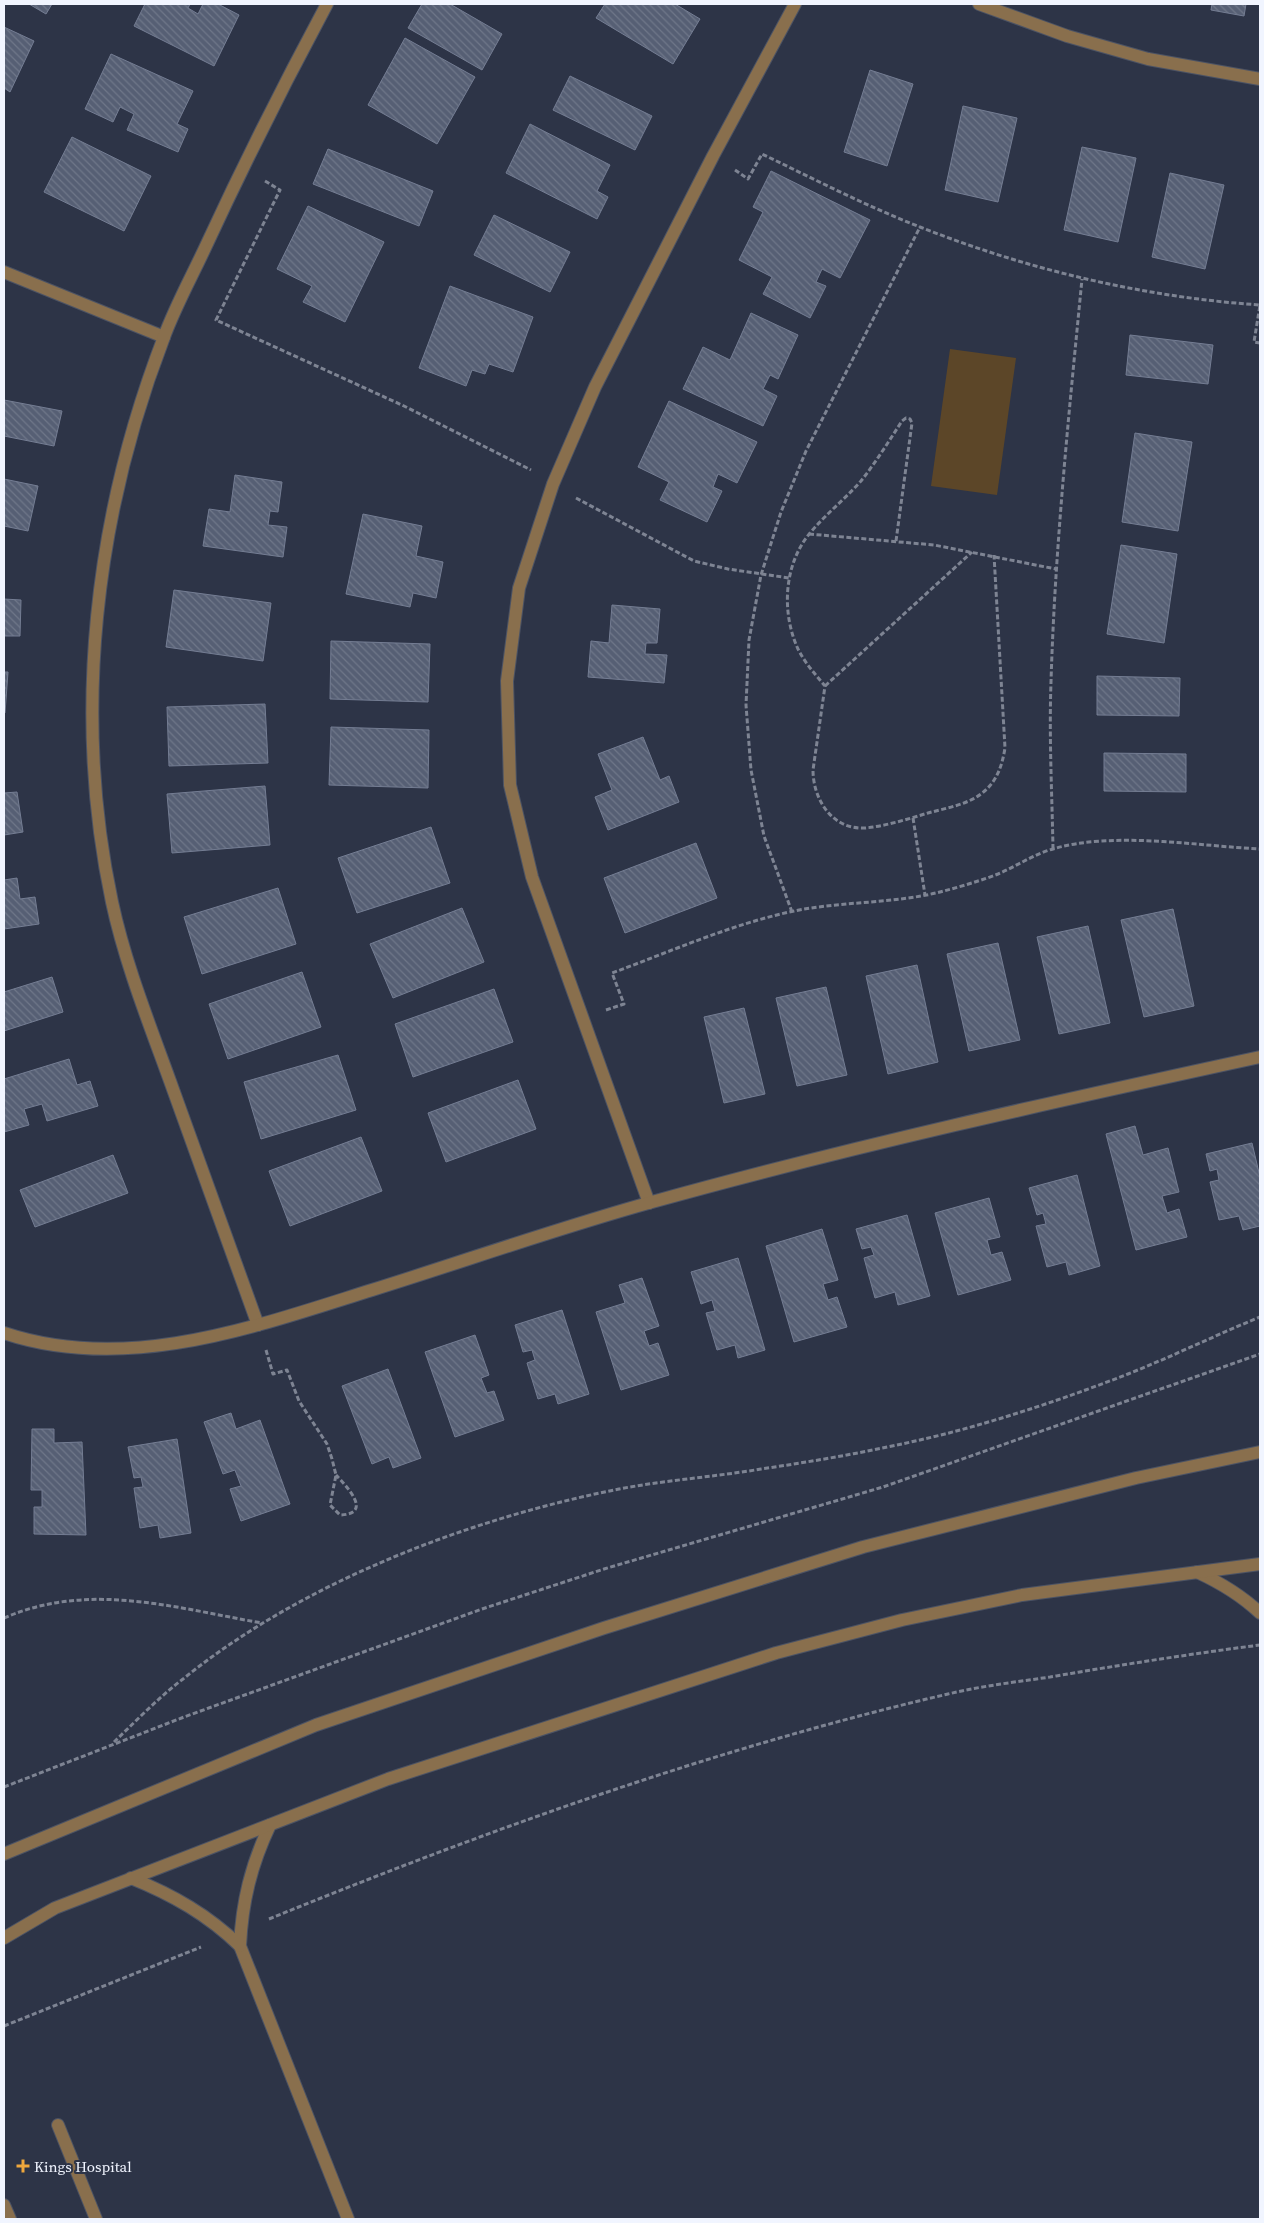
<svg xmlns="http://www.w3.org/2000/svg" width="1264" height="2223" viewBox="0 0 1264 2223" font-family="'Source Serif 4',serif">
	<style>
		.green { fill: #5c4628 }
		.building { fill: url(#building-back-hatch); stroke: #747d93 }
		.lines { fill: none; stroke-linecap: round; stroke-linejoin: round }
		.minor-casing { stroke: #4c5364; stroke-width: 14 }
		.path { stroke: #7e8493; stroke-width: 3; stroke-dasharray: 5 2.5; stroke-linecap: butt }
		.minor { stroke: #896f4d; stroke-width: 12 }
		.poi-dot { fill: #eea73d; stroke: #2d3447; stroke-width: 2 }
		.labels { text-anchor: middle; dominant-baseline: central; stroke-width: 4; stroke-linejoin: round; paint-order: stroke }
		.poi-label { font-size: 15px; fill: #f1f5ff; stroke: #2d3447; text-anchor: start }
	</style>
	<defs>
		<pattern id="building-back-hatch" width="6" height="6" patternUnits="userSpaceOnUse" patternTransform="scale(1.25)"><rect width="6" height="6" fill="#565f74"/><path d="M-1 5l2 2M0 0l6 6M5-1l2 2" fill="none" stroke="#6f7789"/></pattern>
	</defs>
	<rect width="100%" height="100%" fill="#2d3447"/>
	<polygon class="green" points="950,349 1016,358 997,495 931,486"/>
	<g class="building">
		<polygon points="29,4 52,4 46,14"/>
		<polygon points="145,4 190,4 188,8 198,14 203,4 218,4 239,15 214,66 134,26"/>
		<polygon points="422,4 450,4 502,34 482,70 408,28"/>
		<polygon points="605,4 675,4 700,19 673,64 596,18"/>
		<polygon points="1212,4 1246,4 1244,16 1211,10"/>
		<polygon points="4,27 34,41 10,92 4,88"/>
		<polygon points="405,38 475,77 437,144 368,105"/>
		<polygon points="111,54 193,91 177,124 188,129 178,152 127,130 134,114 120,107 113,122 85,109"/>
		<polygon points="870,70 913,84 887,166 844,152"/>
		<polygon points="570,76 652,116 635,150 553,110"/>
		<polygon points="963,106 1017,118 998,202 945,190"/>
		<polygon points="530,124 610,165 597,191 608,197 597,219 506,173"/>
		<polygon points="72,137 151,176 124,231 44,192"/>
		<polygon points="1082,147 1136,158 1118,242 1064,230"/>
		<polygon points="328,149 433,191 419,226 313,184"/>
		<polygon points="771,171 870,220 840,278 822,269 816,282 826,286 810,318 763,294 772,277 739,260 763,212 753,207"/>
		<polygon points="1170,173 1224,185 1205,269 1152,257"/>
		<polygon points="308,206 384,242 345,322 303,302 312,286 277,269"/>
		<polygon points="494,215 570,252 550,292 474,255"/>
		<polygon points="450,286 533,317 513,372 489,364 485,374 472,370 466,386 419,368"/>
		<polygon points="751,313 798,335 778,379 770,375 763,389 777,396 763,426 683,389 703,347 730,360"/>
		<polygon points="1130,335 1213,345 1208,384 1126,375"/>
		<polygon points="4,400 62,411 54,446 4,436"/>
		<polygon points="669,401 757,442 737,483 718,474 713,487 722,491 707,522 660,500 669,482 638,467"/>
		<polygon points="1135,433 1192,442 1178,531 1122,522"/>
		<polygon points="235,475 282,482 278,512 270,511 268,525 287,527 283,557 203,546 209,509 230,512"/>
		<polygon points="4,479 38,486 28,531 4,526"/>
		<polygon points="363,514 422,526 416,556 443,562 436,598 413,593 410,607 346,594"/>
		<polygon points="1121,545 1177,554 1164,643 1107,634"/>
		<polygon points="174,590 271,603 263,661 166,647"/>
		<polygon points="4,599 21,600 20,636 4,636"/>
		<polygon points="612,605 660,609 657,643 646,643 645,654 667,655 664,683 588,677 591,641 609,643"/>
		<polygon points="331,641 430,644 428,702 330,699"/>
		<polygon points="4,672 8,672 5,713 4,713"/>
		<polygon points="1097,676 1180,678 1179,716 1097,715"/>
		<polygon points="265,704 268,763 169,766 167,707"/>
		<polygon points="331,727 429,730 428,788 329,785"/>
		<polygon points="643,737 660,780 669,776 679,802 608,830 595,797 612,790 598,754"/>
		<polygon points="1104,753 1186,754 1186,792 1104,791"/>
		<polygon points="265,786 270,845 172,853 167,794"/>
		<polygon points="17,792 23,832 4,835 4,793"/>
		<polygon points="431,827 450,883 357,913 338,858"/>
		<polygon points="696,843 717,898 625,933 604,878"/>
		<polygon points="17,878 20,899 35,897 39,924 4,929 4,880"/>
		<polygon points="278,888 296,944 202,974 184,917"/>
		<polygon points="462,908 484,962 393,998 370,944"/>
		<polygon points="1173,909 1194,1006 1144,1017 1121,920"/>
		<polygon points="1088,926 1110,1023 1059,1034 1037,937"/>
		<polygon points="998,943 1020,1040 969,1051 947,954"/>
		<polygon points="917,965 938,1062 888,1074 866,976"/>
		<polygon points="302,972 321,1027 228,1059 209,1004"/>
		<polygon points="52,977 63,1012 4,1031 4,992"/>
		<polygon points="826,987 847,1075 797,1086 776,998"/>
		<polygon points="494,989 513,1042 413,1077 395,1024"/>
		<polygon points="744,1008 765,1094 724,1103 704,1017"/>
		<polygon points="338,1055 356,1110 261,1139 244,1082"/>
		<polygon points="69,1059 77,1085 90,1081 98,1106 47,1121 42,1104 24,1109 29,1125 4,1132 4,1079"/>
		<polygon points="518,1080 536,1129 446,1162 428,1113"/>
		<polygon points="1135,1126 1143,1155 1168,1148 1179,1192 1162,1196 1167,1213 1179,1209 1187,1237 1136,1250 1106,1134"/>
		<polygon points="361,1137 382,1191 290,1226 269,1171"/>
		<polygon points="1252,1143 1260,1177 1260,1226 1243,1230 1239,1216 1219,1220 1210,1182 1219,1180 1217,1169 1210,1171 1206,1154"/>
		<polygon points="113,1155 128,1193 35,1227 20,1190"/>
		<polygon points="1077,1175 1100,1266 1069,1275 1066,1262 1047,1267 1036,1226 1046,1224 1043,1213 1037,1215 1029,1188"/>
		<polygon points="989,1198 1000,1237 987,1240 991,1255 1002,1252 1011,1280 958,1295 935,1213"/>
		<polygon points="907,1215 930,1296 898,1305 895,1292 875,1298 864,1258 874,1255 871,1247 862,1249 856,1229"/>
		<polygon points="822,1229 838,1280 823,1284 828,1300 837,1297 847,1327 794,1342 766,1246"/>
		<polygon points="738,1258 765,1350 738,1358 735,1345 717,1350 706,1313 715,1311 712,1300 701,1304 691,1272"/>
		<polygon points="642,1278 659,1326 644,1331 649,1346 658,1343 669,1375 621,1390 596,1312 625,1303 619,1285"/>
		<polygon points="562,1310 589,1394 558,1404 555,1394 538,1399 527,1363 535,1360 532,1350 523,1352 515,1325"/>
		<polygon points="475,1335 489,1375 481,1378 487,1393 494,1391 504,1420 455,1437 425,1352"/>
		<polygon points="388,1369 421,1458 393,1468 389,1457 372,1464 342,1386"/>
		<polygon points="231,1413 236,1429 260,1420 290,1504 241,1521 230,1489 241,1486 235,1470 223,1474 204,1422"/>
		<polygon points="32,1429 54,1429 54,1443 82,1442 86,1535 34,1534 34,1507 42,1507 42,1490 31,1490"/>
		<polygon points="177,1439 191,1533 160,1538 158,1525 140,1528 134,1488 143,1487 141,1477 134,1478 128,1447"/>
	</g>
	<g class="lines">
		<defs>
			<g id="minor">
				<polyline points="979,4 1067,36 1148,59 1260,79"/>
				<polyline points="4,272 164,337"/>
				<polyline points="649,1203 532,877 510,785 507,681 519,588 553,484 595,387 713,156 795,4"/>
				<path d="M 258,1325 C 229,1244 200,1163 170,1081 C 149,1023 125,963 112,902 C 72,714 95,516 164,337 C 175,307 191,278 205,248 C 243,166 284,84 327,4"/>
				<path d="M 4,1333 C 127,1374 254,1327 372,1290 C 465,1261 558,1228 652,1202 C 853,1146 1057,1101 1260,1057"/>
				<path d="M 1197,1572 C 1221,1583 1241,1595 1260,1613"/>
				<path d="M 270,1825 C 251,1865 242,1902 240,1946 L 348,2219"/>
				<polyline points="4,1854 316,1725 604,1628 863,1547 1136,1478 1260,1452"/>
				<path d="M 131,1878 C 173,1895 208,1915 240,1946"/>
				<polyline points="4,1938 55,1908 388,1779 776,1653 902,1620 1022,1595 1260,1564"/>
				<polyline points="58,2125 96,2219"/>
				<polyline points="4,2205 10,2219"/>
			</g>
		</defs>
		<use href="#minor" class="minor-casing"/>
		<g class="path">
			<path d="M 735,170 L 748,179 L 762,154 C 814,179 866,206 920,227 C 1029,270 1143,297 1260,305 L 1254,342 L 1260,343"/>
			<polyline points="265,181 280,190 216,320 404,406 531,470"/>
			<polyline points="576,498 694,561 728,569 789,578"/>
			<polyline points="809,534 934,545 1056,569"/>
			<path d="M 896,541 L 912,423 L 910,419 L 906,418 L 902,421 C 889,441 876,462 861,481 C 845,499 826,514 810,533 C 784,564 781,612 798,649 C 805,663 815,674 825,686 L 813,770 C 813,799 832,830 865,828 C 886,826 908,819 928,813 C 946,808 966,805 981,794 C 997,782 1002,766 1005,748 L 994,555"/>
			<polyline points="825,686 972,552"/>
			<polyline points="913,818 925,895"/>
			<path d="M 1053,849 C 1052,794 1049,738 1051,682 C 1055,547 1069,413 1082,279"/>
			<polyline points="792,912 764,836 751,770 746,705 749,640 761,575 781,512 806,451 920,227"/>
			<path d="M 606,1010 L 624,1004 L 612,973 C 672,951 732,924 794,911 C 843,901 892,904 940,892 C 959,887 980,881 998,874 C 1017,866 1034,854 1053,849 C 1113,831 1198,846 1260,849"/>
			<path d="M 266,1350 L 273,1374 L 287,1370 L 299,1401 L 327,1444 L 332,1459 L 336,1475 L 330,1505 L 340,1515 C 374,1514 346,1486 336,1475"/>
			<path d="M 4,1618 C 89,1581 175,1608 262,1623"/>
			<path d="M 114,1742 C 136,1721 158,1698 183,1679 C 303,1582 468,1519 619,1489 C 666,1480 714,1477 761,1469 C 823,1460 884,1449 945,1434 C 1007,1418 1069,1397 1128,1374 C 1173,1356 1216,1335 1260,1317"/>
			<polyline points="4,1787 184,1717 482,1609 604,1569 883,1487 1260,1354"/>
			<path d="M 269,1919 C 490,1829 716,1748 948,1694 C 981,1686 1016,1682 1050,1677 C 1120,1665 1190,1654 1260,1645"/>
			<polyline points="4,2026 201,1947"/>
		</g>
		<use href="#minor" class="minor"/>
	</g>
	<path class="poi-dot" d="M20.5 2158.5h5v5h5v5h-5v5h-5v-5h-5v-5h5z"/>
	<g class="labels">
		<g class="poi-label">
			<text x="34" y="2166">Kings Hospital</text>
		</g>
	</g>
	<rect width="1264" height="2223" fill="none" stroke="#f1f5ff" stroke-width="10"/>
</svg>
